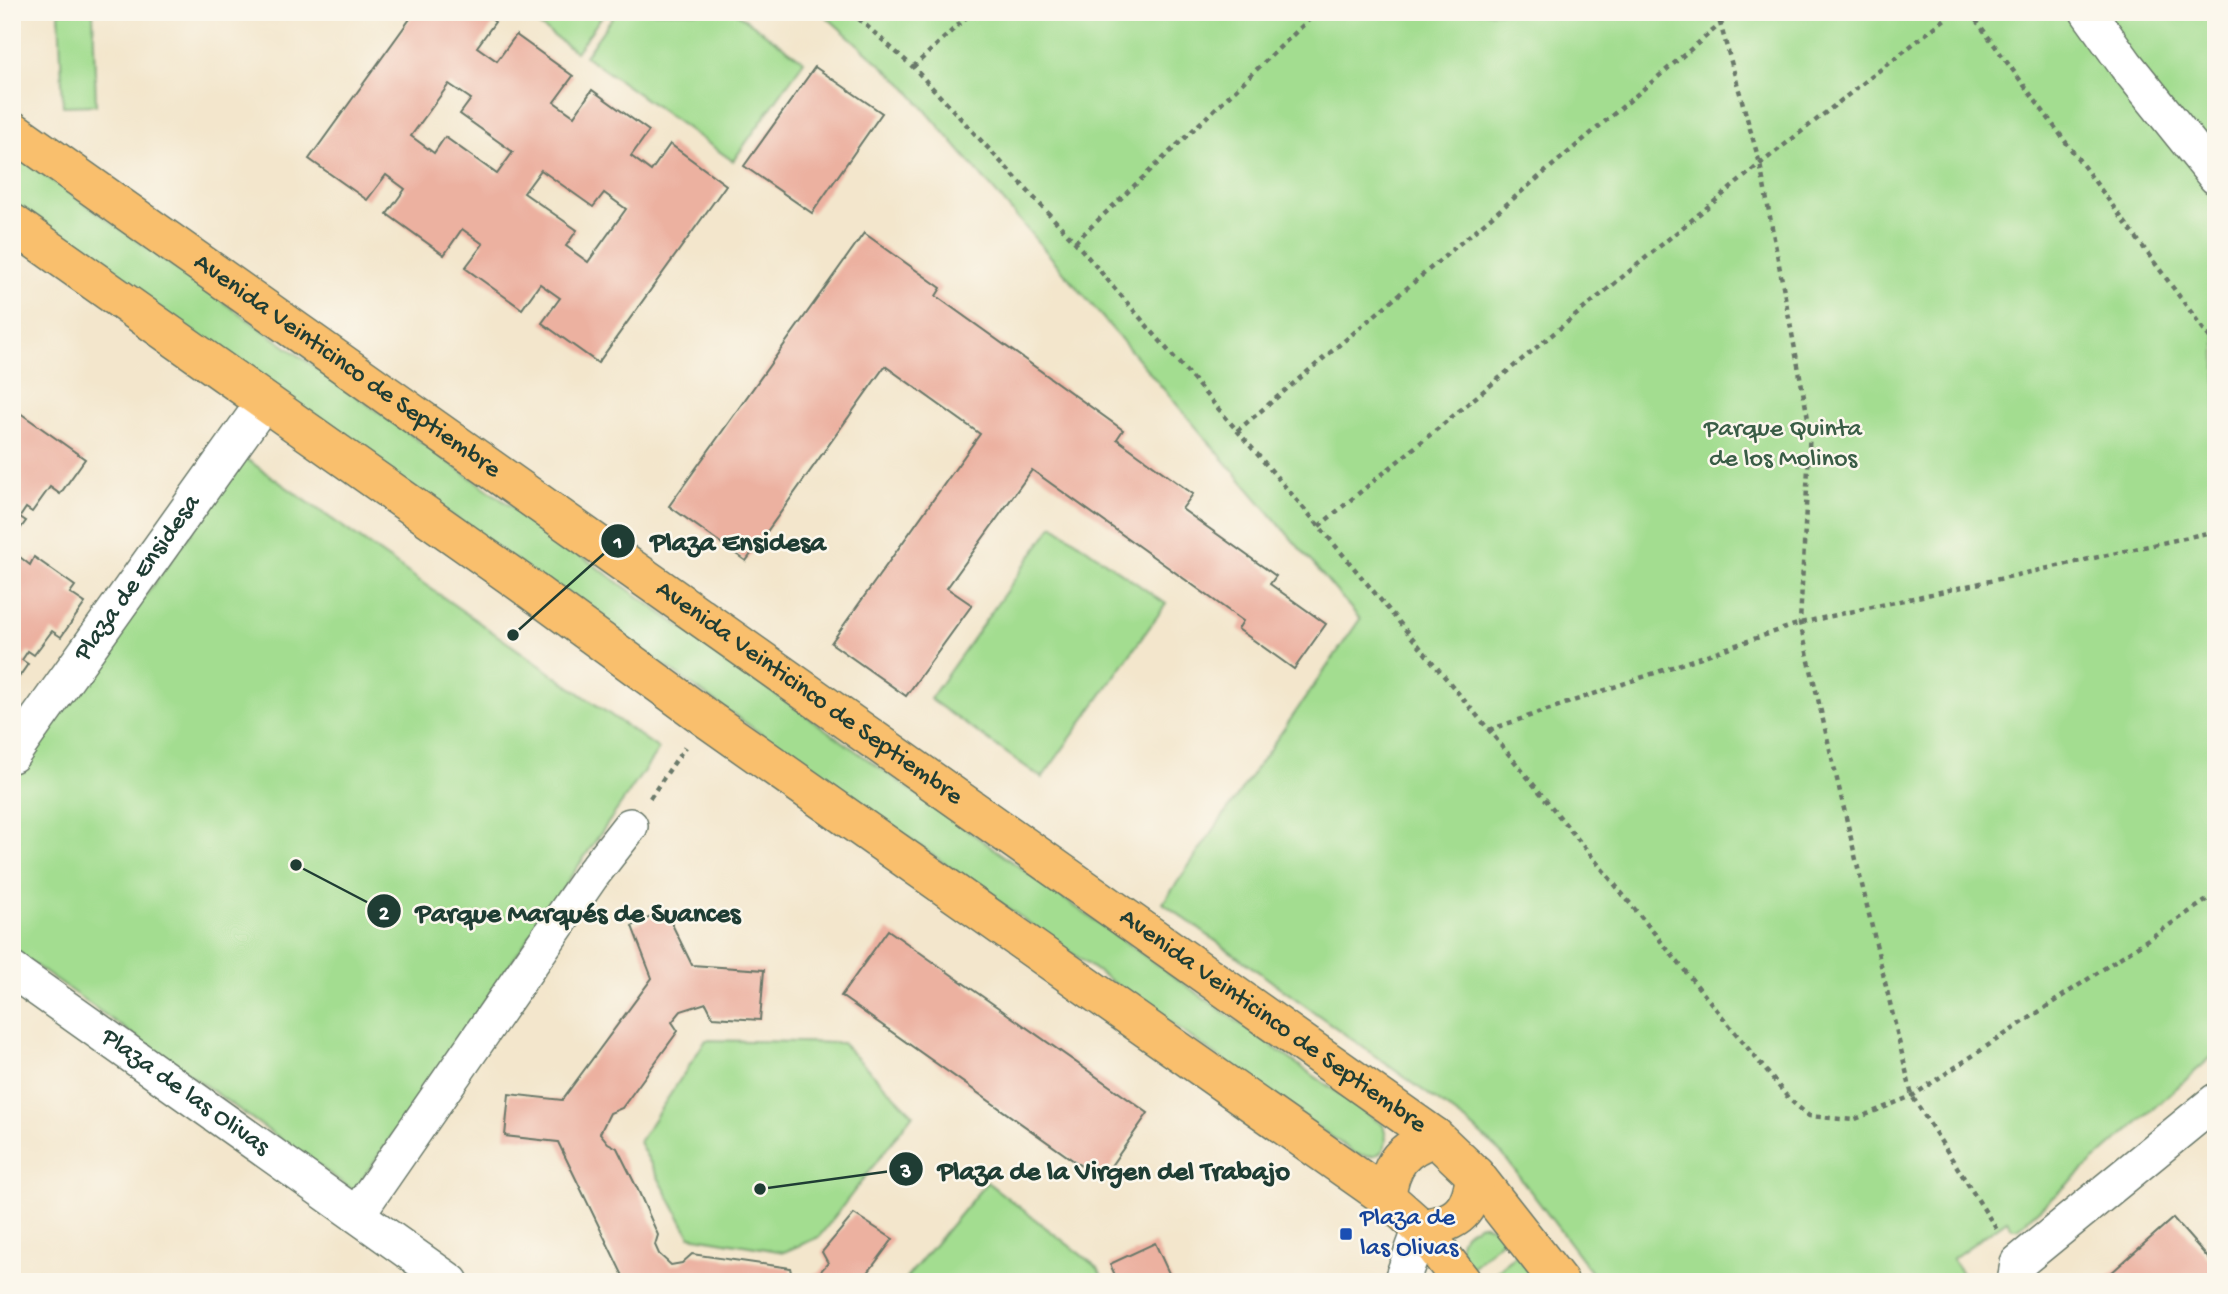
<svg xmlns="http://www.w3.org/2000/svg" width="2228" height="1294" viewBox="0 0 2228 1294" font-family="'Gochi Hand',sans-serif">
	<style>
		.green { fill: #a3dd90; stroke: #618d62; stroke-width: 2 }
		.building { fill: #ecb1a0; fill-rule: evenodd }
		.lines { fill: none; stroke-linecap: round; stroke-linejoin: round }
		.minor-casing { stroke: #697869; stroke-width: 38 }
		.major-casing { stroke: #697869; stroke-width: 41 }
		.path { stroke: #697869; stroke-width: 4.5; stroke-dasharray: 5 5; stroke-linecap: butt }
		.minor { stroke: #fff; stroke-width: 35 }
		.major { stroke: #f9bf6d; stroke-width: 38 }
		.transit-dot { fill: #1a4fb4; stroke: #fbf7ec; stroke-width: 2.5 }
		.labels { text-anchor: middle; dominant-baseline: central; stroke-width: 5; stroke-linejoin: round; paint-order: stroke }
		.street-label { font-size: 26px; fill: #1f3d34; stroke: #fbf7ec }
		.park-label { font-size: 26px; fill: #395d46; stroke: #fbf7ec }
		.transit-label { font-size: 26px; fill: #164399; stroke: #fbf7ec; text-anchor: start }
		.leader { fill: none; stroke: #1f3d34; stroke-width: 2.5 }
		.callout-dot { fill: #1f3d34; stroke: #fbf7ec; stroke-width: 2.5 }
		.mark-label { font-size: 21px; text-anchor: middle; font-weight: bold; fill: #fff }
		.callout-label { font-size: 28px; text-anchor: middle; font-weight: bold; fill: #1f3d34; stroke: #fbf7ec; stroke-width: 5; stroke-linejoin: round; paint-order: stroke }
	</style>
	<rect width="100%" height="100%" fill="#fbf7ec"/>
	<filter id="ink" filterUnits="userSpaceOnUse"><feTurbulence type="fractalNoise" baseFrequency=".0143" numOctaves="2"/><feDisplacementMap in="SourceGraphic" scale="14" xChannelSelector="R" yChannelSelector="G"/><feConvolveMatrix kernelMatrix="1 2 1 2 8 2 1 2 1" color-interpolation-filters="sRGB"/></filter>
	<filter id="wash" filterUnits="userSpaceOnUse"><feTurbulence type="fractalNoise" baseFrequency=".00686" numOctaves="4" result="noise"/><feDisplacementMap in="SourceGraphic" scale="28" xChannelSelector="R" yChannelSelector="G"/><feGaussianBlur stdDeviation="1.57" result="paint"/><feColorMatrix in="noise" values="0 0 0 0 0 0 0 0 0 0 0 0 0 0 0 0 0 1.4 0 .05"/><feComposite in="paint" operator="in"/></filter>
	<g filter="url(#wash)">
		<rect width="100%" height="100%" fill="#f3e6cc"/>
		<g class="green">
			<polygon points="59,12 93,12 96,105 63,106"/>
			<polygon points="521,12 605,12 576,52"/>
			<polygon points="616,12 735,12 804,61 733,161 585,56"/>
			<polygon points="821,12 2216,12 2216,1053 2018,1228 2012,1228 2007,1220 1952,1259 1966,1279 1963,1282 1599,1282 1503,1155 1468,1123 1163,903 1360,619 903,84"/>
			<path d="M 12,152 L 1383,1125 C 1391,1149 1382,1160 1356,1154 L 12,205 Z"/>
			<polygon points="245,458 659,749 354,1191 12,949 12,780"/>
			<polygon points="1053,525 1166,604 1042,778 930,699"/>
			<polygon points="706,1040 842,1043 913,1114 819,1237 784,1252 690,1236 639,1142"/>
			<polygon points="987,1182 1098,1268 1104,1282 903,1282"/>
			<path d="M 1481,1224 L 1496,1228 L 1503,1239 L 1471,1268 C 1455,1247 1455,1235 1481,1224 Z"/>
			<polygon points="1516,1254 1537,1282 1485,1282"/>
		</g>
		<g id="blocks">
			<g class="building">
				<path d="M 415,12 L 482,12 L 495,22 L 477,47 L 497,61 L 516,35 L 573,76 L 554,102 L 574,116 L 592,90 L 649,131 L 631,156 L 651,171 L 670,144 L 726,185 L 598,363 L 542,323 L 560,298 L 540,284 L 522,309 L 465,268 L 483,244 L 462,229 L 444,255 L 387,214 L 405,189 L 386,175 L 367,200 L 309,159 ZM 449,84 L 471,99 L 460,114 L 513,152 L 497,174 L 445,137 L 434,153 L 411,136 ZM 541,170 L 593,207 L 604,193 L 626,209 L 588,262 L 566,246 L 577,230 L 524,193 Z"/>
				<polygon points="815,67 882,113 812,213 744,166"/>
				<polygon points="864,233 941,288 936,296 1123,430 1117,439 1193,494 1182,509 1276,576 1270,584 1326,624 1294,669 1238,629 1243,621 1032,470 947,588 972,605 906,696 831,643 980,434 885,366 746,561 669,506"/>
				<polygon points="13,408 85,459 60,494 50,487 32,512 26,508 20,517 26,521 12,540"/>
				<polygon points="12,548 18,552 16,554 30,565 34,557 75,586 70,593 85,603 61,637 52,631 34,655 28,651 22,660 28,664 12,687"/>
				<polygon points="665,910 692,965 764,970 760,1020 713,1017 706,1003 681,1011 672,1022 678,1031 622,1108 610,1113 600,1133 608,1143 617,1148 638,1190 658,1235 655,1245 659,1254 671,1265 682,1263 692,1254 790,1268 793,1281 820,1272 828,1263 822,1252 854,1214 893,1239 861,1282 626,1282 558,1142 505,1136 509,1094 562,1100 652,978 632,926"/>
				<polygon points="888,930 1148,1113 1101,1180 841,996"/>
				<polygon points="2173,1218 2216,1267 2216,1282 2101,1282"/>
				<polygon points="1155,1243 1173,1282 1118,1282 1110,1264"/>
			</g>
		</g>
	</g>
	<g filter="url(#ink)">
		<use href="#blocks" fill-opacity="0" stroke="#697869" stroke-width="2"/>
		<g class="lines">
			<defs>
				<g id="minor">
					<polyline points="2088,12 2126,65 2216,177"/>
					<path id="s1" d="M 12,755 L 265,401"/>
					<path id="s2" d="M 12,970 L 451,1282"/>
					<polyline points="357,1214 591,876 630,826"/>
					<polyline points="1401,1282 1421,1228"/>
					<polyline points="2015,1282 2018,1263 2216,1101"/>
				</g>
				<g id="major">
					<path id="s3" d="M 12,130 L 1435,1137 L 1475,1175 L 1559,1282"/>
					<polyline points="12,223 520,582 706,718 1386,1197 1421,1228 1462,1282"/>
					<path d="M 1386,1197 C 1391,1162 1402,1149 1435,1137"/>
					<path d="M 1421,1228 C 1458,1224 1471,1211 1475,1175"/>
				</g>
			</defs>
			<use href="#minor" class="minor-casing"/>
			<use href="#major" class="major-casing"/>
			<g class="path">
				<polyline points="851,12 913,67 1075,242 1319,526 1489,730 1790,1100 1809,1116 1853,1120 1912,1096 2216,894"/>
				<polyline points="1721,12 1720,23 1760,164 1810,429 1800,623 1912,1096 1999,1233"/>
				<polyline points="1970,12 2216,346"/>
				<polyline points="913,67 972,12"/>
				<polyline points="1075,242 1317,12"/>
				<polyline points="1237,431 1735,12"/>
				<polyline points="1319,526 1760,164 1954,12"/>
				<polyline points="1489,730 1800,623 2216,531"/>
				<polyline points="650,798 685,747"/>
			</g>
			<use href="#minor" class="minor"/>
			<use href="#major" class="major"/>
		</g>
	</g>
	<rect class="transit-dot" x="1339" y="1227" width="14" height="14" rx="3.5"/>
	<g class="labels">
		<g class="street-label">
			<text stroke="none"><textPath href="#s3" startOffset="410">Avenida Veinticinco de Septiembre</textPath></text>
			<text stroke="none"><textPath href="#s1" startOffset="217">Plaza de Ensidesa</textPath></text>
			<text stroke="none"><textPath href="#s3" startOffset="976">Avenida Veinticinco de Septiembre</textPath></text>
			<text stroke="none"><textPath href="#s3" startOffset="1544">Avenida Veinticinco de Septiembre</textPath></text>
			<text stroke="none"><textPath href="#s2" startOffset="212">Plaza de las Olivas</textPath></text>
		</g>
		<g class="park-label">
			<text x="1783" y="430">Parque Quinta<tspan x="1783" dy="30">de los Molinos</tspan></text>
		</g>
		<g class="transit-label">
			<text x="1360" y="1219">Plaza de<tspan x="1360" dy="30">las Olivas</tspan></text>
		</g>
	</g>
	<path class="leader" d="M513 635L618 541M296 865L384 911M760 1189L906 1169"/>
	<g class="callout-dot">
		<circle cx="513" cy="635" r="7"/>
		<circle cx="296" cy="865" r="7"/>
		<circle cx="760" cy="1189" r="7"/>
		<circle cx="618" cy="541" r="18"/>
		<circle cx="384" cy="911" r="18"/>
		<circle cx="906" cy="1169" r="18"/>
	</g>
	<g class="mark-label">
		<text x="618" y="548">1</text>
		<text x="384" y="919">2</text>
		<text x="906" y="1177">3</text>
	</g>
	<g class="callout-label">
		<text x="738" y="550">Plaza Ensidesa</text>
		<text x="578" y="921">Parque Marqués de Suances</text>
		<text x="1114" y="1179">Plaza de la Virgen del Trabajo</text>
	</g>
	<rect width="2228" height="1294" fill="none" stroke="#fbf7ec" stroke-width="42"/>
</svg>
